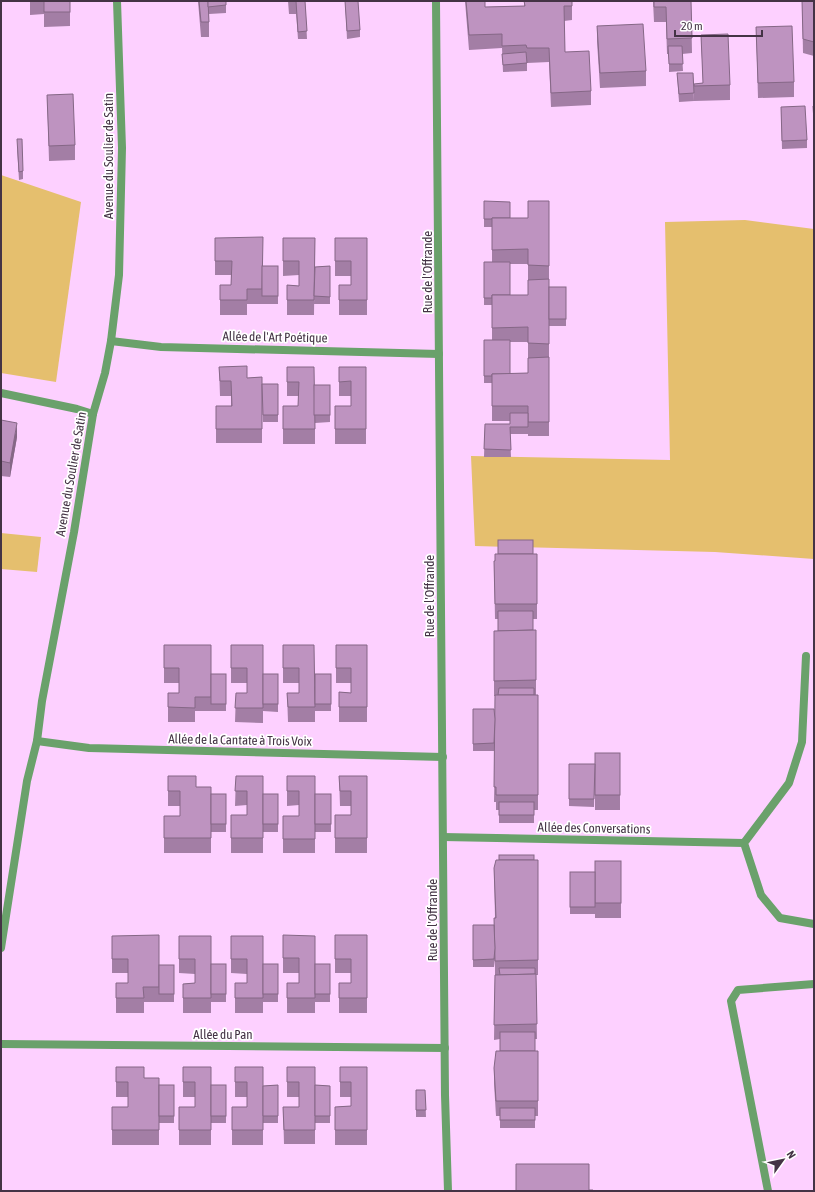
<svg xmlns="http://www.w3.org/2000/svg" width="815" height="1192" viewBox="0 0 815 1192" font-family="'Asap Condensed',sans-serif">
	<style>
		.green { fill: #e5bf6e }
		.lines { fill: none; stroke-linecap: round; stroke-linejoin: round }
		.service { stroke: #6aa16b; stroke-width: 8 }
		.minor { stroke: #6aa16b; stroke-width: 8 }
		.tertiary { stroke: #6aa16b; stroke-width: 8 }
		.wall { fill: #a37ea5; fill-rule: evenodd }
		.shaded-wall { fill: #856786 }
		.building { fill: #be93c0; stroke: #856786 }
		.labels { text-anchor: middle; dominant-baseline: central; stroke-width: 3.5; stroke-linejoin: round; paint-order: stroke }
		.street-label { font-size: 13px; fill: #443345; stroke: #fff }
	</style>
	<rect width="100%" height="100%" fill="#fdd0ff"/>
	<g class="green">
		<polygon points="1,175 81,202 56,382 1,373"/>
		<polygon points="745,220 814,229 814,559 715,552 475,546 471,456 670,460 665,222"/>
		<polygon points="1,533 41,537 37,572 1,569"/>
	</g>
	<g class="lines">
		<g class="service">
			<polyline points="806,656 802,742 789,783 744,843 761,895 780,918 814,924"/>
			<polyline points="768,1191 731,1001 738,990 814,984"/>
		</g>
		<g class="minor">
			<polyline points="436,1 445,1095 448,1191"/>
			<polyline points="111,341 161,347 439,354"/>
			<polyline points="1,393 77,409 93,414"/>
			<polyline points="37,741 89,748 443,757"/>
			<polyline points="443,837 744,843"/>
			<polyline points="1,1044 445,1048"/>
		</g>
		<polyline class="tertiary" points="1,948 27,781 37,741 42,701 74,532 93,414 105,373 111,341 119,275 122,148 117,1"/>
	</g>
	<g class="wall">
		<polygon points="30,1 70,1 70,26 44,27 44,14 30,15"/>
		<polygon points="198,1 226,1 226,13 209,14 209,37 201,37"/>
		<polygon points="288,1 305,1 307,39 298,39 296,12 296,14 289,14"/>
		<polygon points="345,1 360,30 360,37 347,39"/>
		<polygon points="465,1 485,1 485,7 524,6 524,1 572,1 572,20 564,21 565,52 591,91 591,105 551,107 549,62 527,63 527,71 503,72 502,48 469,50"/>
		<polygon points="653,1 691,1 692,53 682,54 683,71 669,72 669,54 667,54 666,22 654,22"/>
		<polygon points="802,1 814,1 814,56 803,53"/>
		<polygon points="597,26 646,71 646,86 600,88 597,41"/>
		<polygon points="756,27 794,82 794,97 758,98"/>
		<polygon points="701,35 730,85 730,100 694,101 694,84 703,83"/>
		<polygon points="677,73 693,73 694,101 679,102"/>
		<polygon points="47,95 75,145 75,160 49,161"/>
		<polygon points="781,107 807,140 807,148 782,149"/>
		<polygon points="17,147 23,171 23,179 19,180"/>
		<path d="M 484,201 L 510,218 L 528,218 L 549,201 L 549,287 L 566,287 L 566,326 L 549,326 L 549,436 L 528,436 L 528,420 L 528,434 L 510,434 L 511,457 L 484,457 L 485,424 L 510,424 L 510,421 L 492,421 L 492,383 L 484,383 L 484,340 L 492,340 L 492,305 L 484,305 L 484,262 L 492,262 L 492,227 L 484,227 ZM 510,264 L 528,264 L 528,295 L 510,295 ZM 510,342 L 528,342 L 528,373 L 510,374 Z"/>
		<polygon points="215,238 262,266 278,266 278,304 247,304 247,315 220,315 220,285 231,285 231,275 215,275"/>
		<polygon points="283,238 315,238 314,315 287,315 287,285 299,286 299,275 283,276"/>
		<polygon points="335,238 367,238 367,315 339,315 339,285 351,285 351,276 335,276"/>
		<polygon points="330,266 330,304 314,304 315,267"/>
		<polygon points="219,367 247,378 262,377 262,443 216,443 216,406 231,406 231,396 220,396"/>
		<polygon points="287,367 314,385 330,385 330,422 315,423 315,444 283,444 283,406 298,406 299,396 287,396"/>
		<polygon points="339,367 366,367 366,444 335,444 335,406 351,406 351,396 339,396"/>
		<polygon points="262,384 278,384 278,422 263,422"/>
		<polygon points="1,420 17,437 10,477 1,476"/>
		<polygon points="533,554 537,554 537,619 533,619 533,630 536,630 536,695 538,695 538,810 534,810 534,823 499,823 499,810 496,810 496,802 494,802 495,745 494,751 473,751 473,709 495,719 495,696 494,696 494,631 498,631 498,619 495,619 494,561"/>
		<polygon points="164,645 211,674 226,674 226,711 195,711 195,722 168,722 168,693 179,693 179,683 164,683"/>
		<polygon points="231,645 263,645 263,723 235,722 236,693 247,693 247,683 231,683"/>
		<polygon points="283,645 315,687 331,674 331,711 315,711 315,722 288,722 287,693 299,693 299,683 283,683"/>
		<polygon points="336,645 367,645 367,722 339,722 339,692 351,693 351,683 336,683"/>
		<polygon points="263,674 278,674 278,712 263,711"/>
		<rect x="595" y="753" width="25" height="57"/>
		<polygon points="569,764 595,764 594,807 569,806"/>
		<polygon points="168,776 196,787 211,794 226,794 226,832 211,832 211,853 164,853 164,816 180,816 180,806 168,806"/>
		<polygon points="236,776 263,797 278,794 278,832 263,832 263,809 263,853 231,853 231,815 247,815 247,805 235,806"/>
		<polygon points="287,776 315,794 331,794 331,832 315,832 315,853 283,853 283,816 299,816 299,805 287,806"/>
		<polygon points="339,776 367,776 367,853 335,853 335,815 351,815 351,806 340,806"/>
		<polygon points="534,860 538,860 538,975 536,975 537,1039 535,1039 535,1051 538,1051 538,1116 535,1116 535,1128 500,1128 500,1116 496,1116 494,1083 494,1068 500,1051 500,1039 494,1040 495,975 495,959 494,967 473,967 473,925 494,925 495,918 494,868"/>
		<polygon points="621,861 621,918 595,918 595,897 595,914 570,914 570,872 595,872"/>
		<polygon points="283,935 315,977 330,964 330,1002 315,1002 315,1013 287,1013 287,983 299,983 299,973 283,973"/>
		<polygon points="335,935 367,935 367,1013 339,1013 339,983 351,983 351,973 335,973"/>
		<polygon points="112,936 159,965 174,965 174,1002 144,1002 144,1013 116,1013 116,983 128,983 128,973 112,973"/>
		<polygon points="179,936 211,964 226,964 226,1002 211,1002 211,1013 183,1013 183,984 195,983 195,974 179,973"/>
		<polygon points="231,936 263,977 278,964 278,1002 263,1002 263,1013 235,1013 235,983 247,983 247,974 231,973"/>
		<polygon points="116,1067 144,1078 159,1085 174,1085 174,1123 159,1123 159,1145 112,1145 112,1107 128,1107 128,1097 116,1097"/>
		<polygon points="183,1067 211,1067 211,1104 226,1085 226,1123 211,1123 211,1145 179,1145 179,1107 195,1107 195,1097 183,1097"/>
		<polygon points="235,1067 263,1086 278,1085 278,1123 263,1123 263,1145 232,1145 232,1107 247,1107 247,1097 235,1097"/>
		<polygon points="287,1067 315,1067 315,1144 284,1144 283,1107 299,1107 299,1097 287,1097"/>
		<polygon points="340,1067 367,1067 367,1145 335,1145 335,1107 351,1106 351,1097 340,1097"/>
		<polygon points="315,1085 330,1086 330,1123 315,1123"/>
		<polygon points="416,1090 425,1090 426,1117 416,1117"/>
	</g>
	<polygon class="shaded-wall" points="17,423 17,437 10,477 10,463"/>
	<g class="building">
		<rect x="44" y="1" width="26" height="11"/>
		<polygon points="199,1 208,1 209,22 201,22"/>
		<polygon points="208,1 226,1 226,5 208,7"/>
		<polygon points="296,1 305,1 307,31 298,32"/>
		<polygon points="345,1 358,1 360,30 347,31"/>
		<polygon points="466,1 485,1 485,7 525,6 524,1 572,1 572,6 564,6 565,52 589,51 591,91 551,93 549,48 527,48 526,45 502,46 502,34 469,35"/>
		<polygon points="654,1 691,1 692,38 667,39 666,7 654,7"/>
		<polygon points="802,1 814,1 814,42 803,39"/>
		<polygon points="643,24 646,71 600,73 597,26"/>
		<polygon points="792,26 794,82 758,83 756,27"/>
		<polygon points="728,34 730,85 694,86 694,84 703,83 701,35"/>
		<polygon points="668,46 682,46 683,64 669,64"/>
		<polygon points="526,52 527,63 503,65 502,54"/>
		<polygon points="677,73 693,73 694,93 679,94"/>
		<polygon points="73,94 75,145 49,146 47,95"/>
		<polygon points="805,106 807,140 782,141 781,107"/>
		<polygon points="813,106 814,106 814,121"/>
		<polygon points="17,139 22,139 23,171 19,172"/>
		<polygon points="484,201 510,202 510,218 492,218 492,219 484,219"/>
		<polygon points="528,201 549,201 549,266 528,265 528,249 492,250 492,218 528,218"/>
		<polygon points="263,237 262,289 247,289 247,300 220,300 220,285 231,285 232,261 215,261 215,238"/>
		<polygon points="283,238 315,238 314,300 287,300 287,285 299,286 299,261 283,261"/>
		<polygon points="335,238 367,238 367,300 339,300 339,285 351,285 351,261 335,261"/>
		<polygon points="484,262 510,262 510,295 492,295 492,298 484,298"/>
		<rect x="262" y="266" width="16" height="30"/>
		<polygon points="330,266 330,297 314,296 315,267"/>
		<polygon points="549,279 549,344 528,343 528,327 492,328 492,295 528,295 528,280"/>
		<rect x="549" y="287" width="17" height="32"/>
		<polygon points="484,340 510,340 510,374 492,374 492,376 484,376"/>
		<polygon points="549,357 549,422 528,422 528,406 492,406 492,374 528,373 528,358"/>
		<polygon points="247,366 247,378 262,377 262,429 216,429 216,406 232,406 231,381 220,381 219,367"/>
		<polygon points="287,367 314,367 315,429 283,429 283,406 298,406 299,382 287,382"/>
		<polygon points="339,367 366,367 366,429 335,429 335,406 351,406 351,381 339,382"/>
		<polygon points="262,384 278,384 278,415 263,415"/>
		<rect x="314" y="385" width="16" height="30"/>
		<polygon points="510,413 528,413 528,427 510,427 511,450 484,449 485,424 510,424"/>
		<polygon points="1,420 17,423 10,463 1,461"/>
		<rect x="498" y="540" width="35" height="14"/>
		<polygon points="495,554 537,554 537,604 495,604 494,561 495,561"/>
		<polygon points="498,611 533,611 533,630 498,631"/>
		<polygon points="536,630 536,680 494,681 494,631"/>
		<polygon points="164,645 211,645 211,697 195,697 195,708 168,707 168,693 179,693 179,668 164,668"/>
		<polygon points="231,645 263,645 263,708 235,708 236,693 247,693 247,668 231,668"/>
		<polygon points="283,645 314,645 315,707 288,707 287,693 299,693 299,668 283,668"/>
		<polygon points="336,645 367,645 367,707 339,707 339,692 351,693 351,668 336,668"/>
		<rect x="211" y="674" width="15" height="30"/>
		<rect x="263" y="674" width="15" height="30"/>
		<rect x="315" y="674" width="16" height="30"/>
		<polygon points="499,688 534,688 534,695 498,695"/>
		<polygon points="495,695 538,695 538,795 496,795 496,787 494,787"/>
		<polygon points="473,709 494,709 495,719 494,743 473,744"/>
		<rect x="595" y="753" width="25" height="42"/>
		<polygon points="569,764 595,764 594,799 569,799"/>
		<polygon points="168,776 196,776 196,787 211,787 211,838 164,838 164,816 180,816 180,791 168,791"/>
		<polygon points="236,776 263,776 263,838 231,838 231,815 247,815 247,791 235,791"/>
		<polygon points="287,776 315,776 315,839 283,839 283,816 299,816 299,791 287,791"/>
		<polygon points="339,776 367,776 367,838 335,838 335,815 351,815 351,791 340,791"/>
		<rect x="211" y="794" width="15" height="30"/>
		<rect x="263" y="794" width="15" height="30"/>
		<rect x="315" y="794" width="16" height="30"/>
		<rect x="499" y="802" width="35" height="13"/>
		<rect x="499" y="855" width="35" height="5"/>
		<polygon points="496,860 538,860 538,960 495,961 494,918 496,918 494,868"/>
		<rect x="595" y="861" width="26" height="42"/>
		<rect x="570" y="872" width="25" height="35"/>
		<polygon points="473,925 494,925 495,948 494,959 473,960"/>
		<polygon points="159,935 159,987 143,987 144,998 116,998 116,983 128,983 128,959 112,959 112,936"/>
		<polygon points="283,935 315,936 315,998 287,998 287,983 299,983 299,958 283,958"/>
		<polygon points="335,935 367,935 367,998 339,998 339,983 351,983 351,959 335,959"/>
		<polygon points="179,936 211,936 211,998 183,998 183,984 195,983 195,959 179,959"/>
		<polygon points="231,936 263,936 263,998 235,998 235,983 247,983 247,959 231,959"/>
		<rect x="211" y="964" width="15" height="30"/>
		<rect x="263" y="964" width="15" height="30"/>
		<rect x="315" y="964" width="15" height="30"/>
		<rect x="159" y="965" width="15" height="29"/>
		<polygon points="499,968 535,968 535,974 500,975"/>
		<polygon points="536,974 537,1024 494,1025 495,975"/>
		<rect x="500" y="1032" width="35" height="19"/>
		<polygon points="496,1051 538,1051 538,1101 496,1101 494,1068"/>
		<polygon points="116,1067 144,1067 144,1078 159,1078 159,1130 112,1130 112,1107 128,1107 128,1082 116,1082"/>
		<polygon points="183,1067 211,1067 211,1130 179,1130 179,1107 195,1107 195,1082 183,1082"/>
		<polygon points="235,1067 263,1067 263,1130 232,1130 232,1107 247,1107 247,1082 235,1082"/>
		<polygon points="287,1067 315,1067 315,1130 284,1130 283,1107 299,1107 299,1082 287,1082"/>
		<polygon points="340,1067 367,1067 367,1130 335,1130 335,1107 351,1106 351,1082 340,1082"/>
		<rect x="159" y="1085" width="15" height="31"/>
		<rect x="211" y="1085" width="15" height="31"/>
		<polygon points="278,1085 278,1116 263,1116 263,1086"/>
		<polygon points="315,1085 330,1086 330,1116 315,1116"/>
		<polygon points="416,1090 425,1090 426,1110 416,1110"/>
		<rect x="500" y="1108" width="35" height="12"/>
		<polygon points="516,1164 589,1164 589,1190 593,1190 593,1191 516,1191"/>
	</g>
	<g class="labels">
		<g class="street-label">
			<text transform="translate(108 156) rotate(-90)">Avenue du Soulier de Satin</text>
			<text transform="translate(427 272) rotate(-90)">Rue de l'Offrande</text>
			<text transform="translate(275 337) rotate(1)">Allée de l'Art Poétique</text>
			<text transform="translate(71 474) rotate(-80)">Avenue du Soulier de Satin</text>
			<text transform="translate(429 596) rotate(-90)">Rue de l'Offrande</text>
			<text transform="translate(240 740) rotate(1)">Allée de la Cantate à Trois Voix</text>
			<text transform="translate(594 828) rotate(1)">Allée des Conversations</text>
			<text transform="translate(432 920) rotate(-90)">Rue de l'Offrande</text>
			<text x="223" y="1034">Allée du Pan</text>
		</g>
	</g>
	<rect width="815" height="1192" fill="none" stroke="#443345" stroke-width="4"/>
	<g transform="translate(783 1160) rotate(57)" stroke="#ffffff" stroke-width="3" paint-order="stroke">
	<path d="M0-3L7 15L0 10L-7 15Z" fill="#443345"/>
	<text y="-6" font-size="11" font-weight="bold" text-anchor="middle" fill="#443345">N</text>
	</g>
	<path d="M675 30v6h87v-6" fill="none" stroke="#443345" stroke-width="2"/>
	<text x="681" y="30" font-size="12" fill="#443345" stroke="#ffffff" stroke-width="3" paint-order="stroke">20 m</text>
</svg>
